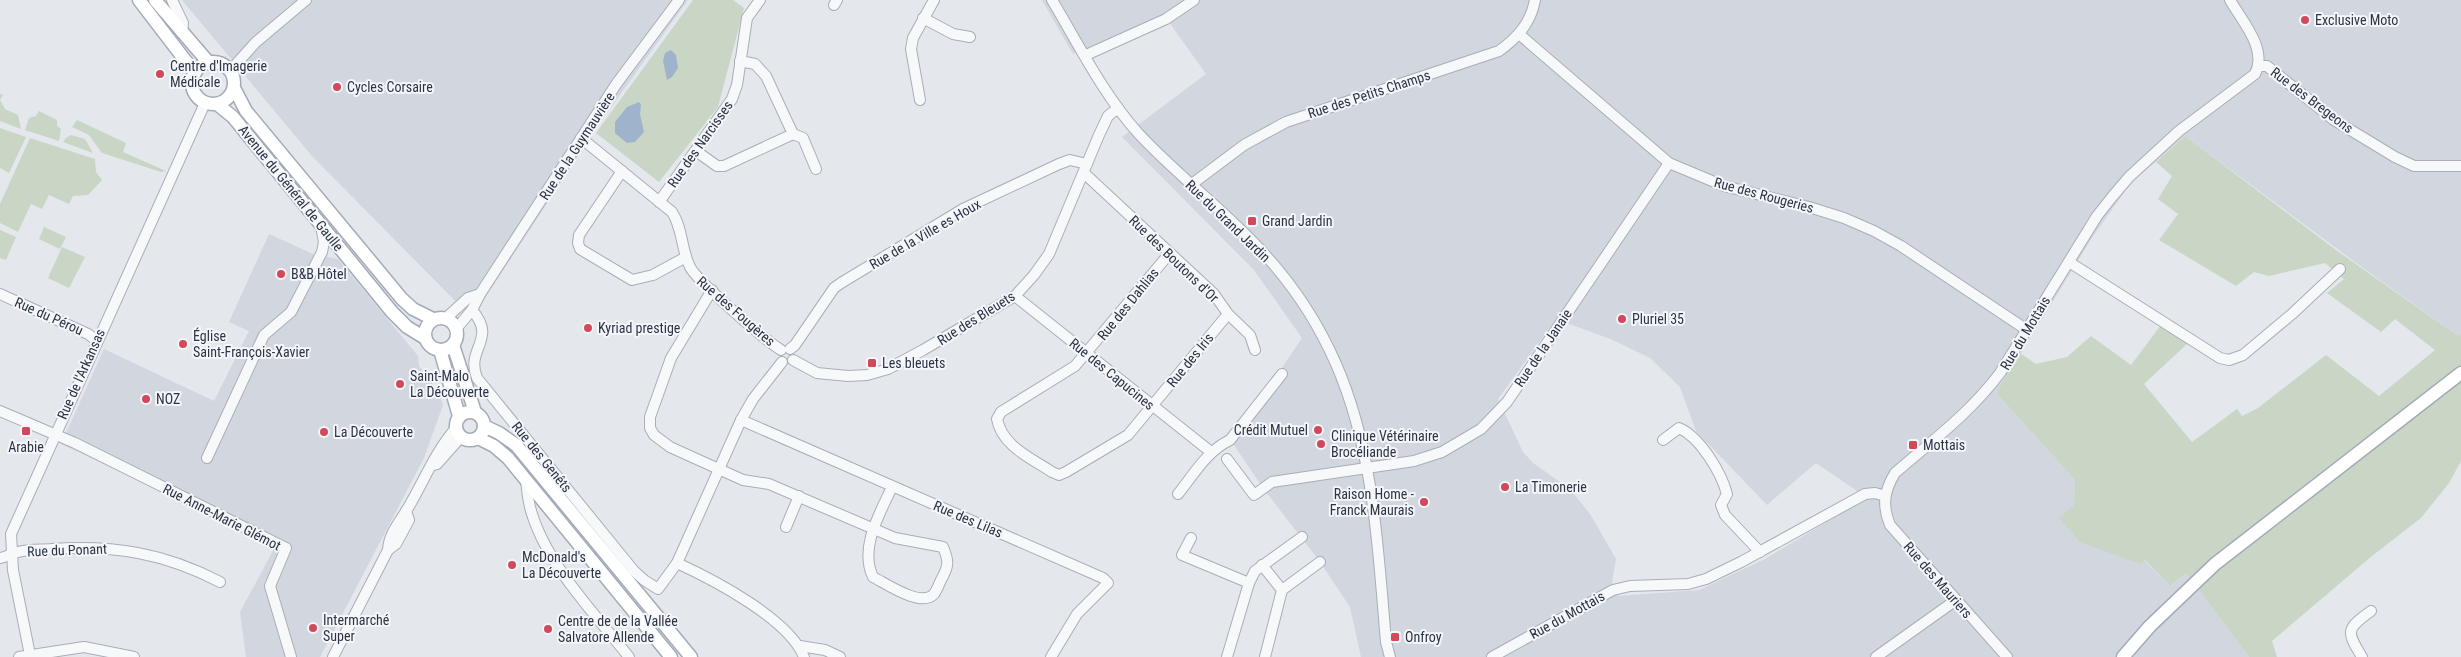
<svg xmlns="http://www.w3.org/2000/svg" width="2461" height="657" viewBox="0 0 2461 657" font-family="'Roboto Condensed',sans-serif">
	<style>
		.built { fill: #d2d6de; fill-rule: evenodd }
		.green { fill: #c9d6c5 }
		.water { fill: #9fb4cc }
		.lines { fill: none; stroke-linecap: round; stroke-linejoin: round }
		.minor-casing { stroke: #a9aeb7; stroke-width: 12 }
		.major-casing { stroke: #a3abb8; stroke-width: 15 }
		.minor { stroke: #f7f8fa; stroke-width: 10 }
		.major { stroke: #fff; stroke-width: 12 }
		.poi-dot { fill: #d1495b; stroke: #f4f6f9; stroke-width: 2 }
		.labels { text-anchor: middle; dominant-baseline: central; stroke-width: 4; stroke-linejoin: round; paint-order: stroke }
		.poi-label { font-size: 14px; fill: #2b3445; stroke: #f4f6f9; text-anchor: start }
		.street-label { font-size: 14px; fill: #2b3445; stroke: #f4f6f9 }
	</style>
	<rect width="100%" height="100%" fill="#e4e7ec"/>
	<g class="built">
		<polygon points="182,0 688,0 595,130 472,318 312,156"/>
		<path d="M 1042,0 L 2461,0 L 2461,334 L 2458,336 L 2359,265 L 2185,136 L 2130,184 L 2092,238 L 1996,393 L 2075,480 L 2074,506 L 2144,560 L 2170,586 L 2186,573 L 2249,657 L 1361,657 L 1350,607 L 1320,562 L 1263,488 L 1232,442 L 1302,338 L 1254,270 L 1122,137 L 1206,74 L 1164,15 L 1073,54 ZM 1556,319 L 1613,340 L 1650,358 L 1680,387 L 1696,431 L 1767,505 L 1816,463 L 1857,491 L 1860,502 L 1765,559 L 1699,590 L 1618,596 L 1612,582 L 1616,559 L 1590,514 L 1571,490 L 1533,463 L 1523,452 L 1498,399 Z"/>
		<polygon points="269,234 313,254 338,259 418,356 419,366 438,391 443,405 424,458 320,657 246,657 240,612 276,545 61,444 104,349 214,401 249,331 229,322"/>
	</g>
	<g class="green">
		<polygon points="693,0 733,0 744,8 718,107 659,182 596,133"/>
		<polygon points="0,94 3,95 0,100 5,109 18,115 21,129 0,121"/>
		<polygon points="39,111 57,120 57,126 61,129 59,141 25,130 29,118 36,116"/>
		<polygon points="77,120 126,143 123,152 166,171 161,172 102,153 89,135 72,127"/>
		<polygon points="0,128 26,137 9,173 0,168"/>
		<polygon points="71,135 85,139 93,153 63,142 66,138"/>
		<polygon points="2185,136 2336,250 2458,336 2461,334 2461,461 2449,483 2421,518 2372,556 2272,641 2277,657 2249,657 2186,573 2170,586 2145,560 2140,564 2080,542 2059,518 2074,505 2075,480 1996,393 2020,353 2036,364 2067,357 2091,336 2131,365 2161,325 2188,343 2144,384 2192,442 2237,409 2242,416 2258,408 2326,355 2379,396 2435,350 2395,319 2381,332 2327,293 2344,279 2325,263 2269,276 2254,272 2236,286 2159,240 2178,214 2158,199 2172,176 2156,162"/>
		<polygon points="30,138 95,159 96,172 102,180 88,195 73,196 69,204 49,195 42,209 31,204 18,232 0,223 0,204"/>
		<polygon points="44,227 66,237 60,249 39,239"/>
		<polygon points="0,230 16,237 6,260 0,258"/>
		<polygon points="62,247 85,257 69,288 48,278"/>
	</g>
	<g class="water">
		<polygon points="671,50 676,55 678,68 672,77 667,80 663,61 665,53"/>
		<polygon points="639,102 641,105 640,114 644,132 635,142 627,143 615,133 615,122 627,107"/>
	</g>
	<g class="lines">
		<defs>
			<g id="minor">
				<polyline points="172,0 183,23 182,33"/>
				<path d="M 1052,0 C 1079,45 1103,94 1138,133 C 1173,171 1215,203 1251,240 C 1286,275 1316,318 1336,364 C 1374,451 1378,549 1386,642 L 1390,657"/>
				<polyline points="834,5 837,0"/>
				<polyline points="923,18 953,34 970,37"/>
				<polyline points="1519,34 1669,163 1724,186 1809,207 1844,218 1874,231 1901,246 2027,330"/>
				<polyline points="1086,55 1166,19 1194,0"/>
				<polyline points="2259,66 2267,66 2334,120 2395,157 2414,166 2461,166"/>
				<polyline points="230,71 255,43 306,0"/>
				<polyline points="920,100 911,49 913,38 934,0"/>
				<polyline points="793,134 803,138 816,169"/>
				<path d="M 581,138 L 672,212 C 683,229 681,249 690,267 C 697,281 766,341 781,350"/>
				<polyline points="696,151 717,166 724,166 793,134 766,76 755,64 740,61"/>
				<polyline points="622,171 579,235 578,243 580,249 632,280 653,275 686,257"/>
				<polyline points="1084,173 1214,294 1228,314 1250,335 1255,350"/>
				<path d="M 1192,184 L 1244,145 L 1286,122 L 1499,51 C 1517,38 1531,23 1535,0"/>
				<polyline points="659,202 732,99 737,85 747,18 760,0"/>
				<path d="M 1169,254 L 1075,366 L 1001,412 L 997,419 C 1002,446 1031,458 1052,472 L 1059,475 L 1066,472 L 1128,435 L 1228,314"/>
				<polyline points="2069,262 2220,358 2229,360 2243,355 2292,314 2340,269"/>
				<path d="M 712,290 L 671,358 L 650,417 L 650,428 L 654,435 L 670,447 L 743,480 L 769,484 L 895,538 L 943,547 C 949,561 949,566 941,580 C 939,584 937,590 934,594 C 921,608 887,584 873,577 C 859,548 880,513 892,487"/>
				<polyline points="0,294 88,334 96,340"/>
				<polyline points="1015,296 1211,452"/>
				<path d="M 472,310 C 498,340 465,348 477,378 L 634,571 L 644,580 L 658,589 L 677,563 L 741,420 L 753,399 L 782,362"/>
				<polyline points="446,318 468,298 480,294"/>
				<polyline points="456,329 472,310 480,294 617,83 679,0"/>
				<polyline points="790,349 795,345 834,288 841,283 963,209 1059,164 1070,160 1087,164"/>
				<polyline points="793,360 817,373 848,376 867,375 888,369 923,350 1015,296 1034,275 1049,254 1099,135 1108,116 1118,108"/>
				<polyline points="0,411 75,443 286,548 270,586 291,657"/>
				<polyline points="741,420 1103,578 1108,583 1077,614 1051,657"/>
				<path d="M 1663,440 L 1679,428 C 1700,437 1721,472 1727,494 L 1721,505 L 1725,515 L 1760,552"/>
				<polyline points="207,458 264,335 291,312 322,252 324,242 321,226"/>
				<polyline points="1227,459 1254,495 1272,482 1414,461 1442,452 1481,429 1507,402 1669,163"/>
				<polyline points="432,465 437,464 461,437"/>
				<path d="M 526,481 C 527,490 528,499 530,507 C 544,562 595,614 629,657"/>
				<path d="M 1178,494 C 1194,474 1207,451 1230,440 L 1282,374"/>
				<polyline points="786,527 799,496"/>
				<polyline points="1191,538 1182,555 1249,583 1227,657"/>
				<polyline points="388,550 396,544 409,520 406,511"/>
				<path d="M 0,558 C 7,557 12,553 18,552 C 29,549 41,550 52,549 C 115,545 164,553 220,582"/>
				<path d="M 677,563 C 714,580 789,619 804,657"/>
				<polyline points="1262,565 1282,590 1265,657"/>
				<polyline points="1249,583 1255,571 1302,537"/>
				<polyline points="1282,590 1320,562"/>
				<polyline points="800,646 825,650 840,657"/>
				<polyline points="30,655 13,570 11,534 205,103"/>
				<polyline points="19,657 84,647 134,657"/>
				<path d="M 333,657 L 388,550 C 389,533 400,522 408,508 C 424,481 435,452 456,428"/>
				<polyline points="1492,657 1613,590 1630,586 1688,584 1706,579 1741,562 1865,494 1875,493 1885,496"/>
				<polyline points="1876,657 1956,600"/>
				<path d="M 2007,657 L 1890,525 C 1882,506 1884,491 1895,473 C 1932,441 1970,413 2000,373 L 2097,216 L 2112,197 L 2129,177 L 2179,131 L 2255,74 C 2268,49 2242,21 2230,0"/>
				<path d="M 2362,657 C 2346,631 2346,629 2371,611"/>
			</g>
			<g id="major">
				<polyline points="139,0 195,73"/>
				<polyline points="155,0 209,63"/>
				<circle cx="213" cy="83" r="21"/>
				<polyline points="234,88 246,111 402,299 413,309 433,319"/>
				<polyline points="217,104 233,117 392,312 407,327 425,338"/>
				<circle cx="441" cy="334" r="16"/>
				<polyline points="453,345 475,412"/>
				<polyline points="440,350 459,416"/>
				<circle cx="470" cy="426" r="14"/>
				<polyline points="484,426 499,433 516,445 691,657"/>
				<polyline points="478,438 494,446 508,458 671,657"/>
				<polyline points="2123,657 2150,626 2215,564 2461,373"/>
			</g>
		</defs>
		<use href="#minor" class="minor-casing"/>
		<use href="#major" class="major-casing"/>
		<use href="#minor" class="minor"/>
		<use href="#major" class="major"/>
	</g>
	<g class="poi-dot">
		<circle cx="2305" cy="20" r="5"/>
		<circle cx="160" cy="74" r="5"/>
		<circle cx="337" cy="87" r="5"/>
		<rect x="1247" y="216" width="10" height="10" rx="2.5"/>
		<circle cx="281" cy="274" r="5"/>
		<circle cx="1622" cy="319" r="5"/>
		<circle cx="588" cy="328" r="5"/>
		<circle cx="183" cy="344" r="5"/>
		<rect x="867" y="358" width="10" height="10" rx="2.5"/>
		<circle cx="400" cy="384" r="5"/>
		<circle cx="146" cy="399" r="5"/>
		<circle cx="1318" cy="430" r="5"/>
		<rect x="21" y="426" width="10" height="10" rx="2.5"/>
		<circle cx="324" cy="432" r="5"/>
		<circle cx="1321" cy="444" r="5"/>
		<rect x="1908" y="440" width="10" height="10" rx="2.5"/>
		<circle cx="1505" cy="487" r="5"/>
		<circle cx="1424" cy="502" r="5"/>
		<circle cx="512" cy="565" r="5"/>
		<circle cx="313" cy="628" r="5"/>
		<circle cx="548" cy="629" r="5"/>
		<rect x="1390" y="632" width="10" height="10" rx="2.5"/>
	</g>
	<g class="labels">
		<g class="poi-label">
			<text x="2315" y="20">Exclusive Moto</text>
			<text x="170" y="66">Centre d'Imagerie<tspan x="170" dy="16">Médicale</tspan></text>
			<text x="347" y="87">Cycles Corsaire</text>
			<text x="1262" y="221">Grand Jardin</text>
			<text x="291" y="274">B&amp;B Hôtel</text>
			<text x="1632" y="319">Pluriel 35</text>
			<text x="598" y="328">Kyriad prestige</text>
			<text x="193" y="336">Église<tspan x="193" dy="16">Saint-François-Xavier</tspan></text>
			<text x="882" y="363">Les bleuets</text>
			<text x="410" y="376">Saint-Malo<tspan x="410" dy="16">La Découverte</tspan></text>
			<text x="156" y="399">NOZ</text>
			<text x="1308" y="430" text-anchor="end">Crédit Mutuel</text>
			<text x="334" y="432">La Découverte</text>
			<text x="1331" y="436">Clinique Vétérinaire<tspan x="1331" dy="16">Brocéliande</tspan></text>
			<text x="1923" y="445">Mottais</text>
			<text x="26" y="447" text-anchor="middle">Arabie</text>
			<text x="1515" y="487">La Timonerie</text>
			<text x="1414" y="494" text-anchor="end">Raison Home -<tspan x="1414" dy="16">Franck Maurais</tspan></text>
			<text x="522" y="557">McDonald's<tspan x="522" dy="16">La Découverte</tspan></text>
			<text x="323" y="620">Intermarché<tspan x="323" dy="16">Super</tspan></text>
			<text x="558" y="621">Centre de de la Vallée<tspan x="558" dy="16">Salvatore Allende</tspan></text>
			<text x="1405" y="637">Onfroy</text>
		</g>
		<g class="street-label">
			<text transform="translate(1369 94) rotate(-18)">Rue des Petits Champs</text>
			<text transform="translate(2312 100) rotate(37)">Rue des Bregeons</text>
			<text transform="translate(700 144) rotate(-55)">Rue des Narcisses</text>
			<text transform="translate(577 146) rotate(-57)">Rue de la Guymauvière</text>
			<text transform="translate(291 188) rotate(51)">Avenue du Général de Gaulle</text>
			<text transform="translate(1764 195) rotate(15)">Rue des Rougeries</text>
			<text transform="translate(1228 221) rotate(44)">Rue du Grand Jardin</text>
			<text transform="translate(925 234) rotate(-30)">Rue de la Ville es Houx</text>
			<text transform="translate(1174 259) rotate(44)">Rue des Boutons d'Or</text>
			<text transform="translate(1128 304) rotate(-51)">Rue des Dahlias</text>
			<text transform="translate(736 311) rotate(41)">Rue des Fougères</text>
			<text transform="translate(49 316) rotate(24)">Rue du Pérou</text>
			<text transform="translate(976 318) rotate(-32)">Rue des Bleuets</text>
			<text transform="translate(2025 333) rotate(-59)">Rue du Mottais</text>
			<text transform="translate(1543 348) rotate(-56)">Rue de la Janaie</text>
			<text transform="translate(1190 360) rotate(-51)">Rue des Iris</text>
			<text transform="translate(81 374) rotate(-66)">Rue de l'Arkansas</text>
			<text transform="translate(1112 374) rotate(39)">Rue des Capucines</text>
			<text transform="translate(542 457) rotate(51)">Rue des Genêts</text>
			<text transform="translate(222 517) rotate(27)">Rue Anne-Marie Glémot</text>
			<text transform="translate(968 519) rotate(23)">Rue des Lilas</text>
			<text transform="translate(67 550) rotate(-2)">Rue du Ponant</text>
			<text transform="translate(1938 580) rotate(49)">Rue des Mauriers</text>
			<text transform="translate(1567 615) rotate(-29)">Rue du Mottais</text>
		</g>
	</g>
</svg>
